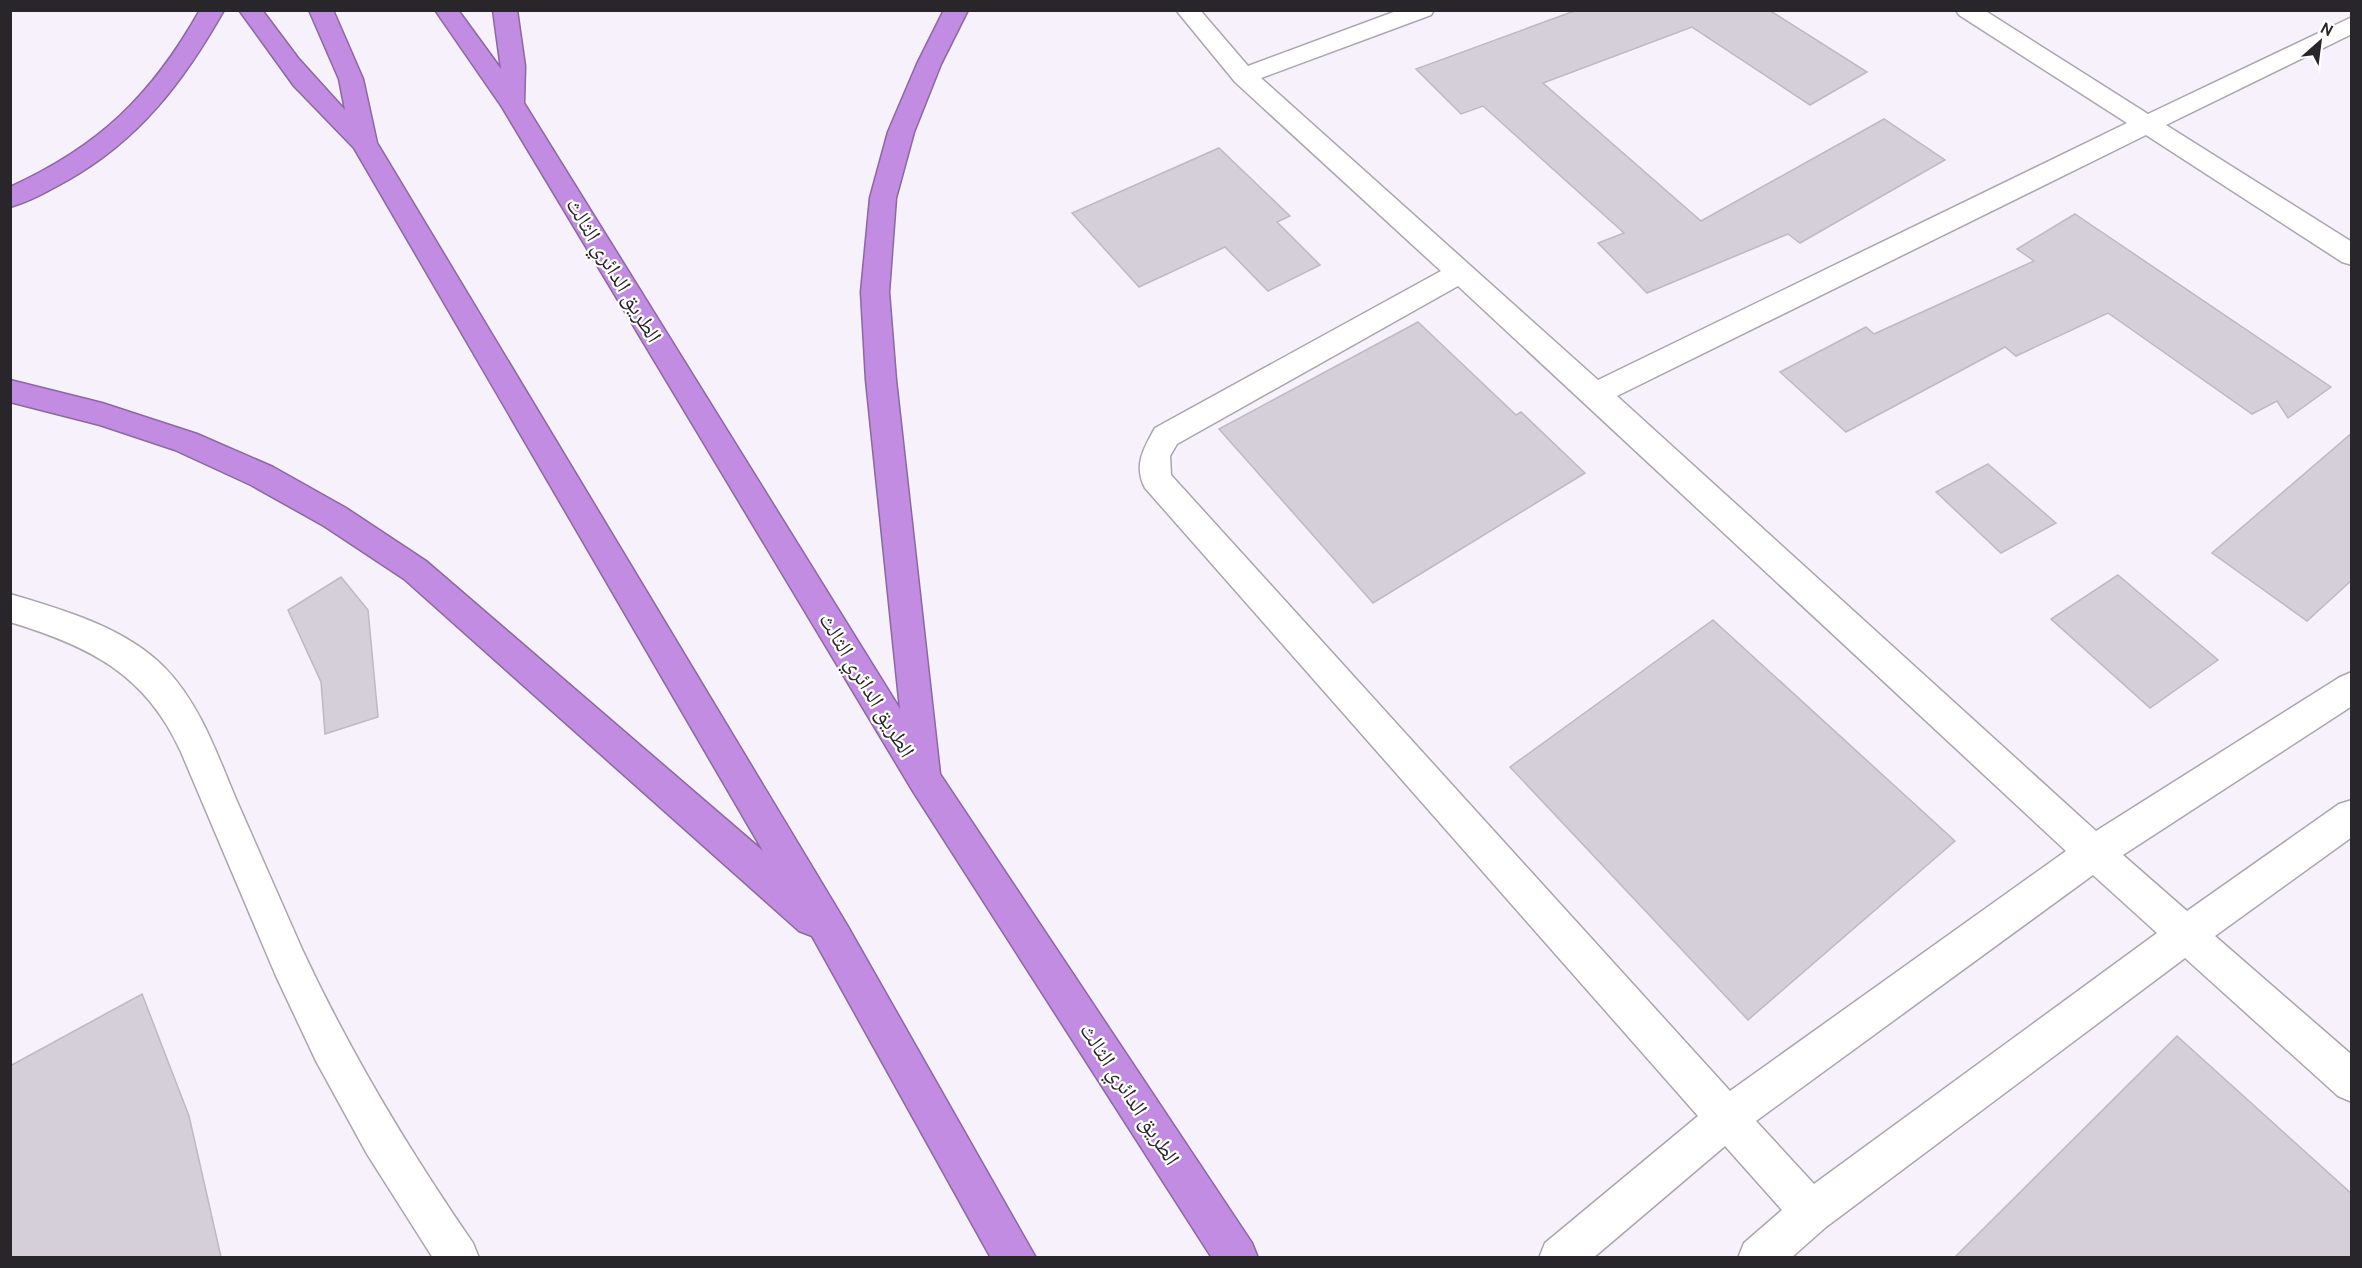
<svg xmlns="http://www.w3.org/2000/svg" width="2362" height="1268" viewBox="0 0 2362 1268" font-family="Cabin,'Noto Naskh Arabic',sans-serif">
	<style>
		.building { fill: #d5cfd9; stroke: #beb9c2; stroke-width: 1.5 }
		.lines { fill: none; stroke-linecap: round; stroke-linejoin: round }
		.street-casing { stroke: #aaa5ae; stroke-width: 3 }
		.highway-casing { stroke: #8b68a2; stroke-width: 3 }
		.street { fill: #fff; fill-rule: evenodd }
		.highway { fill: #c18ce2; fill-rule: evenodd }
		.labels { text-anchor: middle; dominant-baseline: central; stroke-width: 4.5; stroke-linejoin: round; paint-order: stroke }
		.street-label { font-size: 22px; fill: #28262a; stroke: #fff }
	</style>
	<rect width="100%" height="100%" fill="#f7f1fb"/>
	<g class="building">
		<polygon points="1577,10 1769,10 1867,72 1810,105 1692,27 1543,83 1701,221 1884,119 1945,160 1800,243 1788,234 1647,293 1598,243 1624,233 1483,106 1461,114 1416,69"/>
		<polygon points="1219,148 1290,216 1277,222 1320,265 1268,291 1225,247 1139,287 1072,213"/>
		<polygon points="2075,214 2331,387 2288,418 2277,401 2252,414 2108,313 2016,356 2005,347 1846,432 1780,372 1866,327 1874,334 2034,261 2017,249"/>
		<polygon points="1418,322 1516,415 1521,412 1585,473 1373,603 1219,429"/>
		<polygon points="2352,433 2352,580 2307,621 2212,553"/>
		<polygon points="1988,464 2056,523 2001,553 1936,492"/>
		<polygon points="2118,575 2218,660 2150,708 2051,619"/>
		<polygon points="341,577 368,610 378,717 325,734 321,682 288,610"/>
		<polygon points="1713,620 1955,841 1748,1020 1510,767"/>
		<polygon points="142,994 189,1116 221,1257 10,1257 10,1066"/>
		<polygon points="2177,1036 2352,1194 2352,1257 1955,1257"/>
	</g>
	<g class="lines">
		<defs>
			<g id="street">
				<path d="M 1176,10 L 1200,10 L 1248,66 L 1399,10 L 1434,10 L 1431,15 L 1261,78 L 1598,380 L 2127,123 L 1959,15 L 1956,10 L 1984,10 L 2148,114 L 2352,17 L 2352,34 L 2166,125 L 2352,242 L 2352,265 L 2342,262 L 2146,135 L 1617,396 L 2096,831 L 2340,677 L 2352,672 L 2352,706 L 2123,855 L 2187,911 L 2339,804 L 2352,800 L 2352,837 L 2215,936 L 2352,1055 L 2352,1102 L 2338,1096 L 2185,958 L 1826,1227 L 1791,1258 L 1738,1258 L 1744,1243 L 1782,1210 L 1725,1146 L 1593,1258 L 1539,1258 L 1545,1243 L 1698,1116 L 1145,488 C 1133,465 1144,448 1155,428 L 1441,271 L 1235,82 ZM 1458,286 L 2066,851 L 1730,1091 L 1171,475 L 1170,456 L 1177,444 ZM 2093,875 L 2157,933 L 1814,1184 L 1756,1121 Z"/>
				<path d="M 10,594 C 63,610 125,627 165,668 C 200,704 217,754 236,799 C 258,849 280,899 302,949 C 350,1052 408,1149 473,1243 L 479,1258 L 433,1258 L 367,1154 L 316,1061 L 276,976 L 181,752 C 146,674 89,646 10,622 Z"/>
			</g>
			<g id="highway">
				<path d="M 200,10 L 224,10 C 184,81 139,140 68,180 C 50,190 31,201 10,207 L 10,187 C 100,146 152,95 200,10 Z"/>
				<polygon points="239,10 262,10 298,58 345,110 339,79 309,10 333,10 363,79 377,143 847,925 1036,1258 991,1258 812,936 799,931 404,579 324,526 251,485 175,450 100,425 10,402 10,380 102,403 197,434 273,467 346,508 426,561 763,851 354,148 294,86"/>
				<polygon points="435,10 458,10 501,69 493,10 517,10 525,66 524,103 900,709 866,380 861,292 870,198 888,132 917,64 944,10 968,10 941,64 914,132 896,198 889,292 896,380 940,774 1252,1243 1258,1258 1212,1258 914,793 502,107"/>
			</g>
		</defs>
		<use href="#street" class="street-casing"/>
		<use href="#highway" class="highway-casing"/>
		<use href="#street" class="street"/>
		<use href="#highway" class="highway"/>
	</g>
	<g class="labels">
		<g class="street-label">
			<text transform="translate(614 270) rotate(59)">الطريق الدائري الثالث</text>
			<text transform="translate(867 685) rotate(59)">الطريق الدائري الثالث</text>
			<text transform="translate(1130 1094) rotate(57)">الطريق الدائري الثالث</text>
		</g>
	</g>
	<rect width="2362" height="1268" fill="none" stroke="#28262a" stroke-width="24"/>
	<g transform="translate(2320 42) rotate(28)" stroke="#ffffff" stroke-width="4.5" paint-order="stroke">
	<path d="M0-4.5L10 22L0 15L-10 22Z" fill="#28262a"/>
	<text y="-9" font-size="16" font-weight="bold" text-anchor="middle" fill="#28262a">N</text>
	</g>
</svg>
